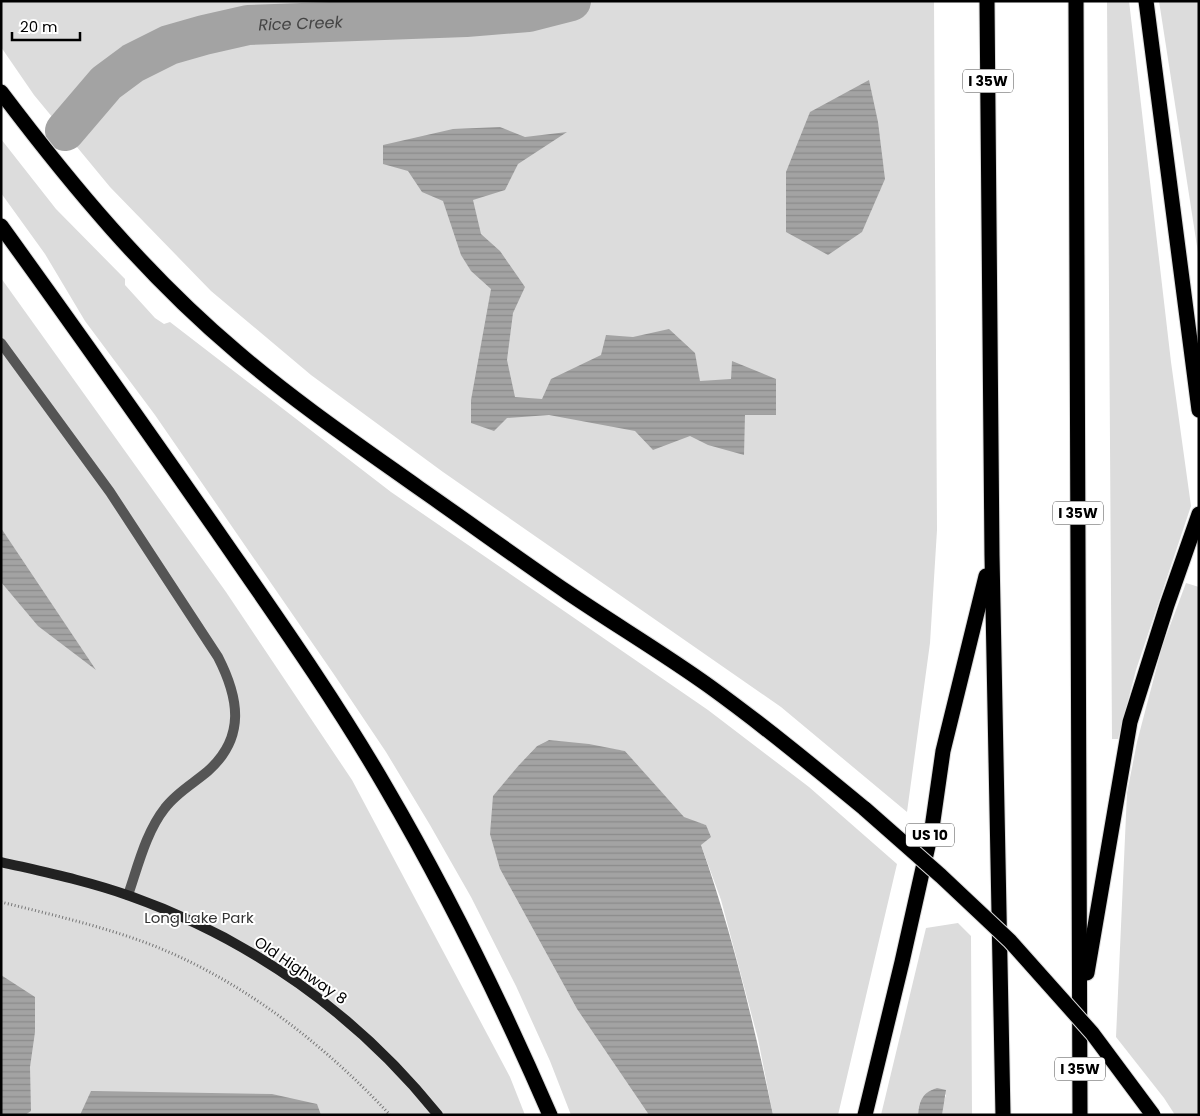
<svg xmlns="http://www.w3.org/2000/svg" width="1200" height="1116" viewBox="0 0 1200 1116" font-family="Poppins,sans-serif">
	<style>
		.green { fill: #dcdcdc }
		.water { fill: url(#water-rules) }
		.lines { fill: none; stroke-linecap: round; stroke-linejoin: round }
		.river { stroke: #a3a3a3; stroke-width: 40 }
		.highway-casing { stroke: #dbdbdb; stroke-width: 17 }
		.path { stroke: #777; stroke-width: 3; stroke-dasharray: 1 2.5; stroke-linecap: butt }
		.lane { stroke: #555; stroke-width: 10 }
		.secondary { stroke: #222; stroke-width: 10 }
		.highway { stroke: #000; stroke-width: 15 }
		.highway-bridge-casing { stroke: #dbdbdb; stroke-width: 17; stroke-linecap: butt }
		.highway-bridge { stroke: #000; stroke-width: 15 }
		.labels { text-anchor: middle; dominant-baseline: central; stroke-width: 4; stroke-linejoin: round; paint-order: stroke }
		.shield { fill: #fff; stroke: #4c4c4c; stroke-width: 1 }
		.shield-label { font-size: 14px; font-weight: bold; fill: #000 }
		.park-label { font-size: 15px; fill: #333; stroke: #fff }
		.street-label { font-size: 15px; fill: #000; stroke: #fff }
		.water-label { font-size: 16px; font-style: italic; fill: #444; stroke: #fff }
	</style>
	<defs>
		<pattern id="water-rules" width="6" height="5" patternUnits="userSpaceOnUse" patternTransform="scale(1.25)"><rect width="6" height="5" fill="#a3a3a3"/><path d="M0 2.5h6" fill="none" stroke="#8b8b8b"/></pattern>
	</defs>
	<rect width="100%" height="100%" fill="#fff"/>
	<g class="green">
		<polygon points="1,1 934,1 937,530 930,643 907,812 781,707 443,472 311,375 211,291 110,187 34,95 1,47"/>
		<polygon points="1107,1 1129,1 1171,362 1191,506 1136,670 1118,739 1112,739"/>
		<polygon points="1159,1 1199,1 1199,259"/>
		<polygon points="1,139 56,209 125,279 125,285 155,318 164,324 170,322 391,492 708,710 809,787 897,864 838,1115 773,1115 758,1039 721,900 701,845 706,825 684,818 625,751 549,740 537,746 519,765 500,869 577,1009 649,1115 571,1115 550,1061 516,986 471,897 430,825 386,752 333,673 155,415 85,321 45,254 1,193"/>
		<polygon points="1,278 226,592 352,780 510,1077 525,1115 1,1115"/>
		<polygon points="1186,583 1199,587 1199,1115 1175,1115 1164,1098 1116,1037 1127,793 1137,742 1162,647"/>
		<path d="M 958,923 L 971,936 L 972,1115 L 942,1115 L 943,1103 L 946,1095 L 937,1088 C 923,1092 919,1100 918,1115 L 881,1115 L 926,928 Z"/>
	</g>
	<g class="water">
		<polygon points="869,80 878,122 885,179 862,232 828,255 786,232 786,172 810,112"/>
		<polygon points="500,127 525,137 567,132 518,164 505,190 473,200 481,234 500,251 525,287 513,313 507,360 515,397 542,399 551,379 601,355 606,335 633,337 669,329 695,353 700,381 731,379 732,361 776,379 776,415 745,415 744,455 708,445 690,436 653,450 635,431 549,415 507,418 494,431 471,423 471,400 491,289 471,271 461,255 443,201 422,192 408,171 383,164 383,145 453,129"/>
		<polygon points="1,528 96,670 38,626 1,582"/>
		<path d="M 549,740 L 589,744 L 625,751 L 684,817 L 706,825 L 711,837 L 701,845 C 732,933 754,1024 773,1115 L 649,1115 L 577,1009 L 500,869 L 490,834 L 493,796 L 519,765 L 537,746 Z"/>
		<polygon points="1,975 35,997 35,1032 30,1067 31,1111 25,1115 1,1115"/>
		<path d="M 937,1088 L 946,1090 L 942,1115 L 918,1115 C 919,1100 923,1092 937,1088 Z"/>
		<polygon points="91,1091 272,1094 317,1104 321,1115 80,1115"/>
	</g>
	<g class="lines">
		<path class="river" id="s1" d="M 65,131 L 106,83 L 133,63 L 169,45 L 204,35 L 248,25 L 466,17 L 528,12 L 571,1"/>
		<defs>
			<g id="highway">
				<polyline points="987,1 992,555 1003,1115"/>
				<polyline points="1076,1 1080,1115"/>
				<polyline points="1146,1 1199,410"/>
				<path d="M 1,92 C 72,186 147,276 237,352 C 294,401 357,444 419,488 C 468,522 517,558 567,592 C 614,624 663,653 709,686 C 763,725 814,767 865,809"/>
				<path d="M 1,226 C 74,327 146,429 217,531 C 275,615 334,698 385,786 C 447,892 501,1002 550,1115"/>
				<polyline points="1087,973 1130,722 1167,605 1199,514"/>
				<polyline points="865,1115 902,962 932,828 943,751 986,576"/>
			</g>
		</defs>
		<use href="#highway" class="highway-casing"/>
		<path class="path" d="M 1,902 C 49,914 97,925 144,942 C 238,977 322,1042 390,1115"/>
		<path class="lane" d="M 1,343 L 110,492 L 218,657 C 239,698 246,737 208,771 C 194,783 176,793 165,808 C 146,832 138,866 128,895"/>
		<path class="secondary" d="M 1,862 C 44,872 88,881 130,896 C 251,939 357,1014 438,1115"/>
		<use href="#highway" class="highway"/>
		<defs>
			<polyline id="highway-bridge" points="865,809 941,876 1010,941 1092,1033 1153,1115"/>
		</defs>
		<use href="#highway-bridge" class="highway-bridge-casing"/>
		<use href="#highway-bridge" class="highway-bridge"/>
	</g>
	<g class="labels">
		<g class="shield">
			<rect x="963" y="69.5" width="50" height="23" rx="4"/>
			<rect x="1053" y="501.5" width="50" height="23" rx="4"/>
			<rect x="906" y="823.5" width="48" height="23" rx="4"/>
			<rect x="1055" y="1057.5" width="50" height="23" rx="4"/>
		</g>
		<g class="shield-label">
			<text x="988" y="81">I 35W</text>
			<text x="1078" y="513">I 35W</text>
			<text x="930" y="835">US 10</text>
			<text x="1080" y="1069">I 35W</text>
		</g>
		<g class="park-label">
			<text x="199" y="917">Long Lake Park</text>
		</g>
		<g class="street-label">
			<text transform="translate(301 970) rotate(34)">Old Highway 8</text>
		</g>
		<g class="water-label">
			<text stroke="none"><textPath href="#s1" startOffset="271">Rice Creek</textPath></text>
		</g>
	</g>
	<rect width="1200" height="1116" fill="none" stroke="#000000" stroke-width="5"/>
	<path d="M12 32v8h68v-8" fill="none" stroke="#000000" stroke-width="2.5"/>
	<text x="20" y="32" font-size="15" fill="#000000" stroke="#ffffff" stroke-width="4" paint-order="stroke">20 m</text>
</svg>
